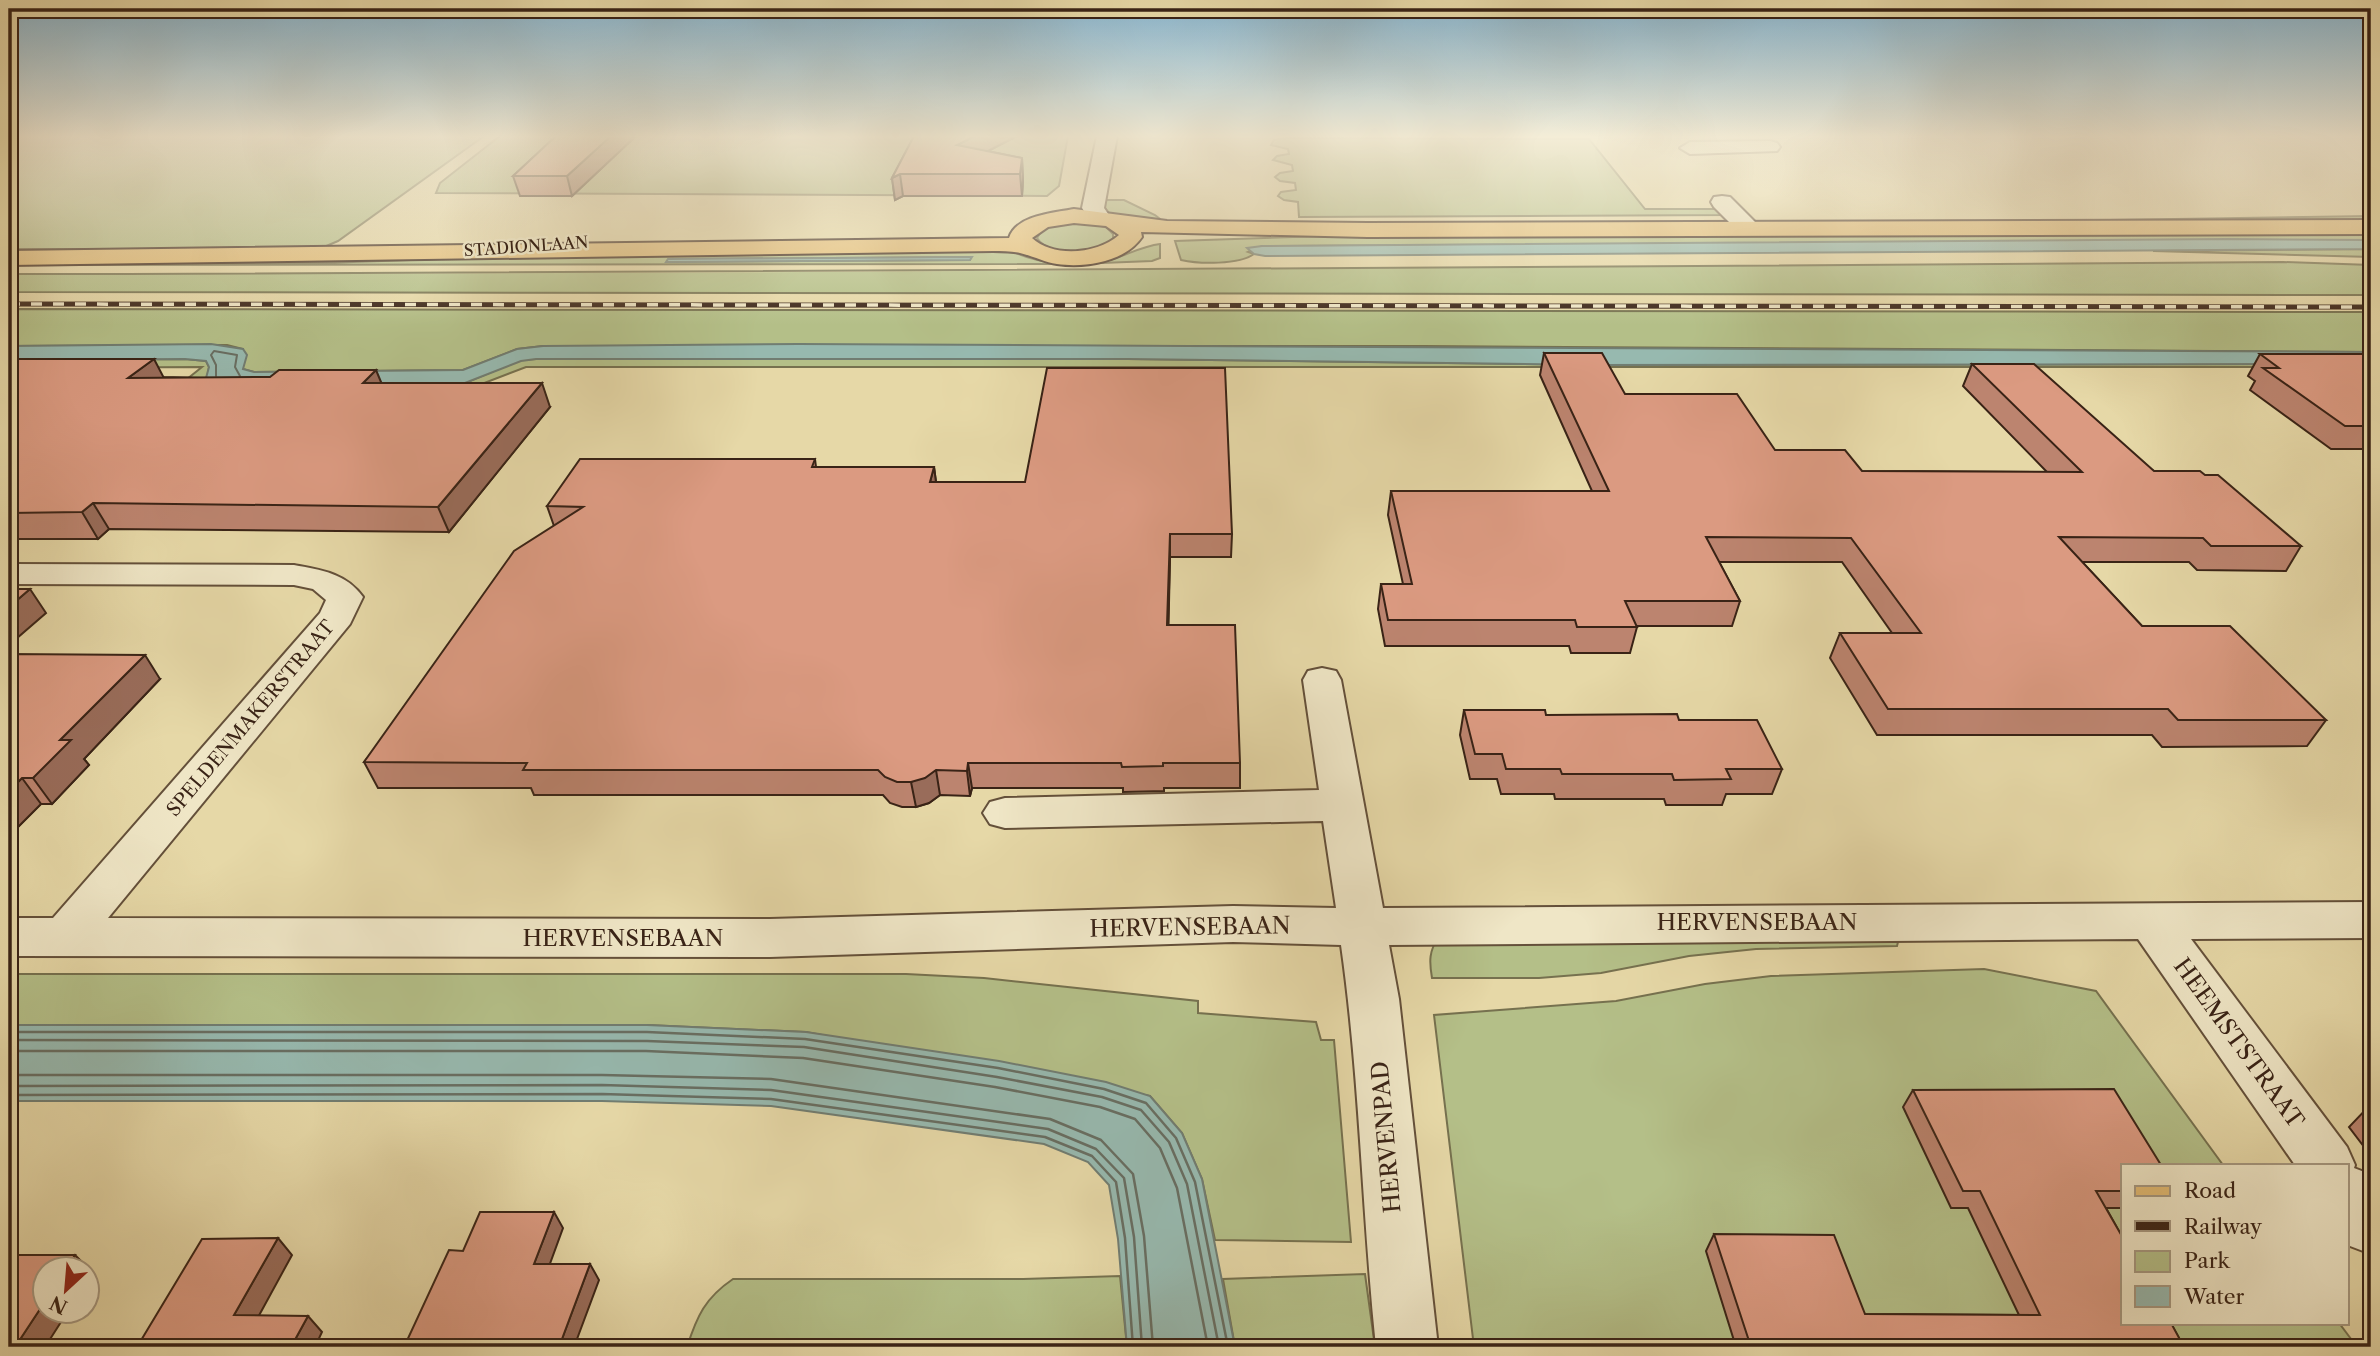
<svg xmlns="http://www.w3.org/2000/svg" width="2380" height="1356" font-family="'Libre Caslon Text',serif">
<rect width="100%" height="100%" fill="#e6d8a7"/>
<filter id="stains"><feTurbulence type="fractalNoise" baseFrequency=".00286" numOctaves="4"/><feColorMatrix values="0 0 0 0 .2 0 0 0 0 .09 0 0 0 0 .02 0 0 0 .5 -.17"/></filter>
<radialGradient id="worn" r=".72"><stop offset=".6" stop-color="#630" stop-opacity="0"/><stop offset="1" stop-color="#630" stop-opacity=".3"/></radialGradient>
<g fill="#b4bf88" stroke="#76714f" stroke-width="2" fill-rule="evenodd">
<path d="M9,136H484L338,241L324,247L305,249H9Z"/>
<path d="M500,136H1068L1059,186L1047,196L436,193L440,183Z"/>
<path d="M1284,138L1589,139L1645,209H1722L1728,215L1299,217L1298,202L1284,200L1278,196L1281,192L1296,190L1295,183L1280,181L1275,177L1280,173L1293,171L1292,165L1273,160L1277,156L1289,154L1288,149L1271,145L1274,140Z"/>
<path d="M1104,200H1124L1155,215L1160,219L1159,225L1110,214L1103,207Z"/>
<path d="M2371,216V222L2044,221Z"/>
<path d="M1078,222L1106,227L1113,234V239C1097,254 1050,258 1037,238C1044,223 1063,224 1078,222Z"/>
<path d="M2128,231H2371V240L1262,246L1248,252L1254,254C1239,265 1199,264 1181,260L1175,241L1386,234Z"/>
<path d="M1160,244V258L1152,261L1076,264L9,265V263H325L691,250H1009C1040,265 1079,268 1113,259C1129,254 1143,246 1160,244ZM971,257L970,260L667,262L669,259Z"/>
<path d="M2371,249V257L2153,251Z"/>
<path d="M2283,262L2371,265V295L9,292V274C767,275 1525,266 2283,262Z"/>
<path d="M9,309L2371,312V352L1423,346H543L517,349L463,370L254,372L243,369V349L227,345L9,346Z"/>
<path d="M185,359L206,361L209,367L207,378L465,383L521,360L536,359H1128L1594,365L2371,364V367H526L461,392L161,400L202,367L9,368V360Z"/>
<path d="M1439,936L1898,942L1897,946L1756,949L1689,956L1601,973L1539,978H1432C1429,961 1429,951 1439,936Z"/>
<path d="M1984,969L2096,991L2223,1165H2123V1323H2339L2357,1347H1474L1434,1015L1616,1001L1705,984L1771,976Z"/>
<path d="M9,974H906L984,978L1198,1001V1013L1316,1022L1321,1040H1334L1351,1242L1215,1240L1202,1179L1182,1133L1150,1096L806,1032L647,1025H9Z"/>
<path d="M1365,1274L1375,1347H1235L1223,1279Z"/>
<path d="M1120,1276L1127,1347H687C697,1316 705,1298 733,1279H1023Z"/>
</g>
<g fill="#97b9af" stroke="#717d72" stroke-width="2">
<path d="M2227,239L2371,240V249L1265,256L1254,254L1247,248L1262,246Z"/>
<path d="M972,257L970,260L666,262L668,259Z"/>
<path d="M211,344L243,349L247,355L243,369L254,372L463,370L517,349L543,346L798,344L2371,352V364L1594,365L1128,359H536L521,361L465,383L443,385L206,378L209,367L206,361L185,359L9,360V346Z"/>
<path d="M9,1025H647L806,1032L999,1061L1106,1082L1150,1096L1182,1133L1202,1179L1235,1347H1127L1118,1239L1109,1185L1088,1162L1044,1144L771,1106L602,1101H9Z"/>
</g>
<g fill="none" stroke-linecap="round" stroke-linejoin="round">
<path stroke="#686e62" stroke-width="2" d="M216,376V365L211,355L214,351L237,355L235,367L240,376"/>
<g stroke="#686e62" stroke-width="2.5">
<path d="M9,1032H647L805,1039L998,1068L1104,1089L1146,1103L1176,1138L1195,1182L1228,1347"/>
<path d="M9,1040L647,1041L804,1047L997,1077L1102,1097L1141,1110L1169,1142L1187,1184L1219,1347"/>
<path d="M9,1051H646L803,1058L995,1087L1100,1107L1135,1119L1160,1148L1177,1188L1208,1347"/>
<path d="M9,1075H602L771,1079L1050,1119L1101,1140L1133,1174L1144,1236L1153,1347"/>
<path d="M9,1086L602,1085L771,1090L1048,1129L1096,1149L1124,1178L1134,1237L1142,1347"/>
<path d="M9,1095L602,1094L771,1099L1045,1137L1092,1156L1116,1182L1125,1238L1133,1347"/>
</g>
<defs>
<g id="minor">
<path d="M1097,136H1117L1104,208L1111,218L1108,223H1092L1082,208Z"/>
<path d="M1770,141L1777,143L1780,147L1777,151L1690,154L1680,148L1690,142Z"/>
<path d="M1722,196L1730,197L1756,223L1759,228L1756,233H1740L1714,207L1711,202L1714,197Z"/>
<path d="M9,564L294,565C321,570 346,573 363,597L350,624L108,918L770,919L1233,906L1336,908L1323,821L1005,828L990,824L983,813L990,802L1005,798L1319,790L1303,680L1308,671L1322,668L1336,671L1341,680L1383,908L2371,902V938L2191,939L2347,1147L2355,1165L2354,1168L2367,1173L2371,1179V1254L2350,1246L2347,1240V1165H2295L2138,939L1389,945L1399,999L1438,1347H1376C1362,1213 1360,1078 1341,945L1233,942L770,957L9,956V918H53L320,613L326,600L313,589L294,585L9,584Z"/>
</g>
<path id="major" d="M1074,209L1167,221L1368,223L2371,220V234L1368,237L1141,232L1142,237C1125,262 1085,268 1057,264C1044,262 1033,256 1020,253C1012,251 1002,251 993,251L9,265V251L1009,238C1016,215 1054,213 1074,209ZM1074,223L1106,226L1119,235C1097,254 1054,258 1032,238L1048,227Z"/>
</defs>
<use href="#minor" stroke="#64503a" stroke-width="4"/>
<use href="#major" stroke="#392316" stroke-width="4"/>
<use href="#minor" fill="#efe6c6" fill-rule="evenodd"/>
<use href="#major" fill="#e3bc74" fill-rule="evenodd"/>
<defs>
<path id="rail" d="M9,304L2371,307"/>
</defs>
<use href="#rail" stroke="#392316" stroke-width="5"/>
<use href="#rail" stroke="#efe6c6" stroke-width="3.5" stroke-dasharray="11" stroke-linecap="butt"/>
</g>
<g fill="#bc846f" stroke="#392316" stroke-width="2">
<path d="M556,136H636L572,196H520L513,176Z"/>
<path d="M914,136H1017L988,151L1022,158L1023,180L1022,196H903L895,200L892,178Z"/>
<path d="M1544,353L1625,394L1775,450L1862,471L2047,472L1963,386L1972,364L2154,471L2301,546L2286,571L2197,570L2189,562H2082L2142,626L2326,720L2307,746L2162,747L2152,735H1877L1830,658L1840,633H1892L1842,562H1719L1740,601L1732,626H1636L1637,627L1630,653H1571L1569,646H1385L1378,609L1381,584H1403L1388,515L1391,491H1592L1540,375Z"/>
<path d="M2260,354H2371V449H2331L2250,390L2255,381L2248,376Z"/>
<path d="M9,359L164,377L382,383L550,407L449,532L109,529L98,539H9Z"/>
<path d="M815,459L816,467H934L936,482L1232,534L1231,557H1170L1168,625L1240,763V788H1164V791L1123,792V788H972L970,796L940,795L929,803L916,807H902L890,803L883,795H534L531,788H378L364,762L554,526L547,506Z"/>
<path d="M9,654L160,679L84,759L89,765L52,804H41L18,827H9Z"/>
<path d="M1464,710L1546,715L1679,720L1782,769L1772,794H1726L1722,805H1666L1664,799H1555L1554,794H1501L1497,779H1470L1460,735Z"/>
<path d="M1913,1090L2123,1165V1208H2106L2184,1347H1736L1706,1251L1714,1234L1865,1314L2019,1315L1968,1208H1951L1903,1107Z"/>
<path d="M2371,1104V1156L2349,1127Z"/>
</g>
<g fill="#996c5a" stroke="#392316" stroke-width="2">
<path d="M611,136H636L572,196L567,176Z"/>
<path d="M975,136H1017L959,166L957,145Z"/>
<path d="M1022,158L1023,180L1022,196L1020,174Z"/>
<path d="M900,174L903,196L895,200L892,178Z"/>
<path d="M154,359L166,382L128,378Z"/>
<path d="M376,370L386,394L363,383Z"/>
<path d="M542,383L550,407L449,532L438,507Z"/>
<path d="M934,467L937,490L930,482Z"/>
<path d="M93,503L109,529L98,539L82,512Z"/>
<path d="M1170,534V557L1168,649L1167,625Z"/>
<path d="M30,589L46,613L9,645V607Z"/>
<path d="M145,655L160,679L84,759L89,765L52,804L33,778L60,740Z"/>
<path d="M968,763L972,788L970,796L967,771Z"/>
<path d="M936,770L940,795L929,803L916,807L911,782Z"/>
<path d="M22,778L41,804L18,827L9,816V791Z"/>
<path d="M554,1212L563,1228L544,1280L534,1264Z"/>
<path d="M278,1238L292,1255L250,1332L234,1315Z"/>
<path d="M75,1255L92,1272L88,1279V1269H66Z"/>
<path d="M590,1264L599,1280L574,1347H559Z"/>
<path d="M46,1300V1311H68L45,1347H15Z"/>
<path d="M308,1316L322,1332L315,1347H291Z"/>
</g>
<g fill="#db9a81" stroke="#392316" stroke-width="2">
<path d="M556,136H611L567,176H513Z"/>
<path d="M914,136H975L957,145L1022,158L1020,174H900L892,178Z"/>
<path d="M1544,353H1602L1625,394H1737L1775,450H1845L1862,471L2082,472L1972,364H2034L2154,471H2200L2205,475H2218L2301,546H2211L2203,538L2059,537L2142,626H2230L2326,720H2178L2168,709H1888L1840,633H1921L1851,538L1706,537L1740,601H1625L1637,627H1577L1575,620H1388L1381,584H1412L1391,491H1609Z"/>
<path d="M2260,354H2371V426H2345L2263,368H2279Z"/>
<path d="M9,359H154L128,378L270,377L279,370H376L363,383H542L438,507L93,503L82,512L9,513Z"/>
<path d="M1047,368H1225L1232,534H1170L1167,625H1235L1240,763H1163V766L1122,767L1121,763H968L967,771L936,770L925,778L911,782H897L885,777L878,770H523L527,763L364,762L514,551L583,507L547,506L580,459H815L812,467H934L930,482H1025Z"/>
<path d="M9,589H30L9,607Z"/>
<path d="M9,654L145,655L60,740H71L33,778H22L9,791Z"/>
<path d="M1464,710H1545L1546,715L1677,714L1679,720H1757L1782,769H1726L1731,779L1674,780L1672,774H1562L1560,769H1506L1502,754H1475Z"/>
<path d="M2114,1089L2161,1165H2123V1191H2096L2123,1238V1323H2171L2184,1347H1751L1714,1234L1834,1235L1865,1314L2040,1315L1980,1191H1963L1913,1090Z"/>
<path d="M480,1212H554L534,1264H590L559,1347H404L449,1250L463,1251Z"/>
<path d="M278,1238L234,1315L308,1316L291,1347H137L202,1239Z"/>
<path d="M9,1255H75L66,1269H46V1300L15,1347H9Z"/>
</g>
<linearGradient id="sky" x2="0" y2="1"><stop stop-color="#87b6d1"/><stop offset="0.42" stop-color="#f4edd7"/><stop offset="1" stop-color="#f4edd7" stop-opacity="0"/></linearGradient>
<rect width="2380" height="325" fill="url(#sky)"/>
<g text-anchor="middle" stroke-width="5" stroke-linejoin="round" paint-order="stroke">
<g font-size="16" fill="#392316" stroke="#efe6c6">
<text transform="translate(526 246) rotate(-4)" y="6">STADIONLAAN</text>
</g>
<g font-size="19" fill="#392316" stroke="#efe6c6">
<text transform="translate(250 718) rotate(-50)" y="7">SPELDENMAKERSTRAAT</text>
</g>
<g font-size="23" fill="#392316" stroke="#efe6c6">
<text x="1757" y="930">HERVENSEBAAN</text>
<text transform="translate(1190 927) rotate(-1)" y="8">HERVENSEBAAN</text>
<text x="623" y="946">HERVENSEBAAN</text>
<text transform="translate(2239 1043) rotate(54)" y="8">HEEMSTSTRAAT</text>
<text transform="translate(1386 1137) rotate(-95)" y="8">HERVENPAD</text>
</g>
</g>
<rect width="2380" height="1356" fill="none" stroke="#e6d8a7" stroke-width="35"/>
<rect x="10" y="10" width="2359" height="1335" fill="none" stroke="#392316" stroke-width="3.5"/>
<rect x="18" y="18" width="2345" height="1321" fill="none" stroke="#392316" stroke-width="2"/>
<rect x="2121" y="1164" width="228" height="161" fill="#efe6c6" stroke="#a69880" stroke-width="2"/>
<rect x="2135" y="1186" width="35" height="10" fill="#e3bc74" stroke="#a69880" stroke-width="2"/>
<text x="2184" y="1198" font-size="21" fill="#392316">Road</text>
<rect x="2135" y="1221" width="35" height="10" fill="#392316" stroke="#a69880" stroke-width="2"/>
<text x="2184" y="1234" font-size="21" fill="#392316">Railway</text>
<rect x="2135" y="1251" width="35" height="21" fill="#b4bf88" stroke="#a69880" stroke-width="2"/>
<text x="2184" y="1268" font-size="21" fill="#392316">Park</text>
<rect x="2135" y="1286" width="35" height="21" fill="#97b9af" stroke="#a69880" stroke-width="2"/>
<text x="2184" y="1304" font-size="21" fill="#392316">Water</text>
<g transform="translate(66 1290) rotate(206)"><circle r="33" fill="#efe6c6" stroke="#a69880" stroke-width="2"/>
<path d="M0-5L12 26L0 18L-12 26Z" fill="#8f2418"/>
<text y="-10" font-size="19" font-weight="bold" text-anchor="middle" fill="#392316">N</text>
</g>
<rect width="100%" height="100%" filter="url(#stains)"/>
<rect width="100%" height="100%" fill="url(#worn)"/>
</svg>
